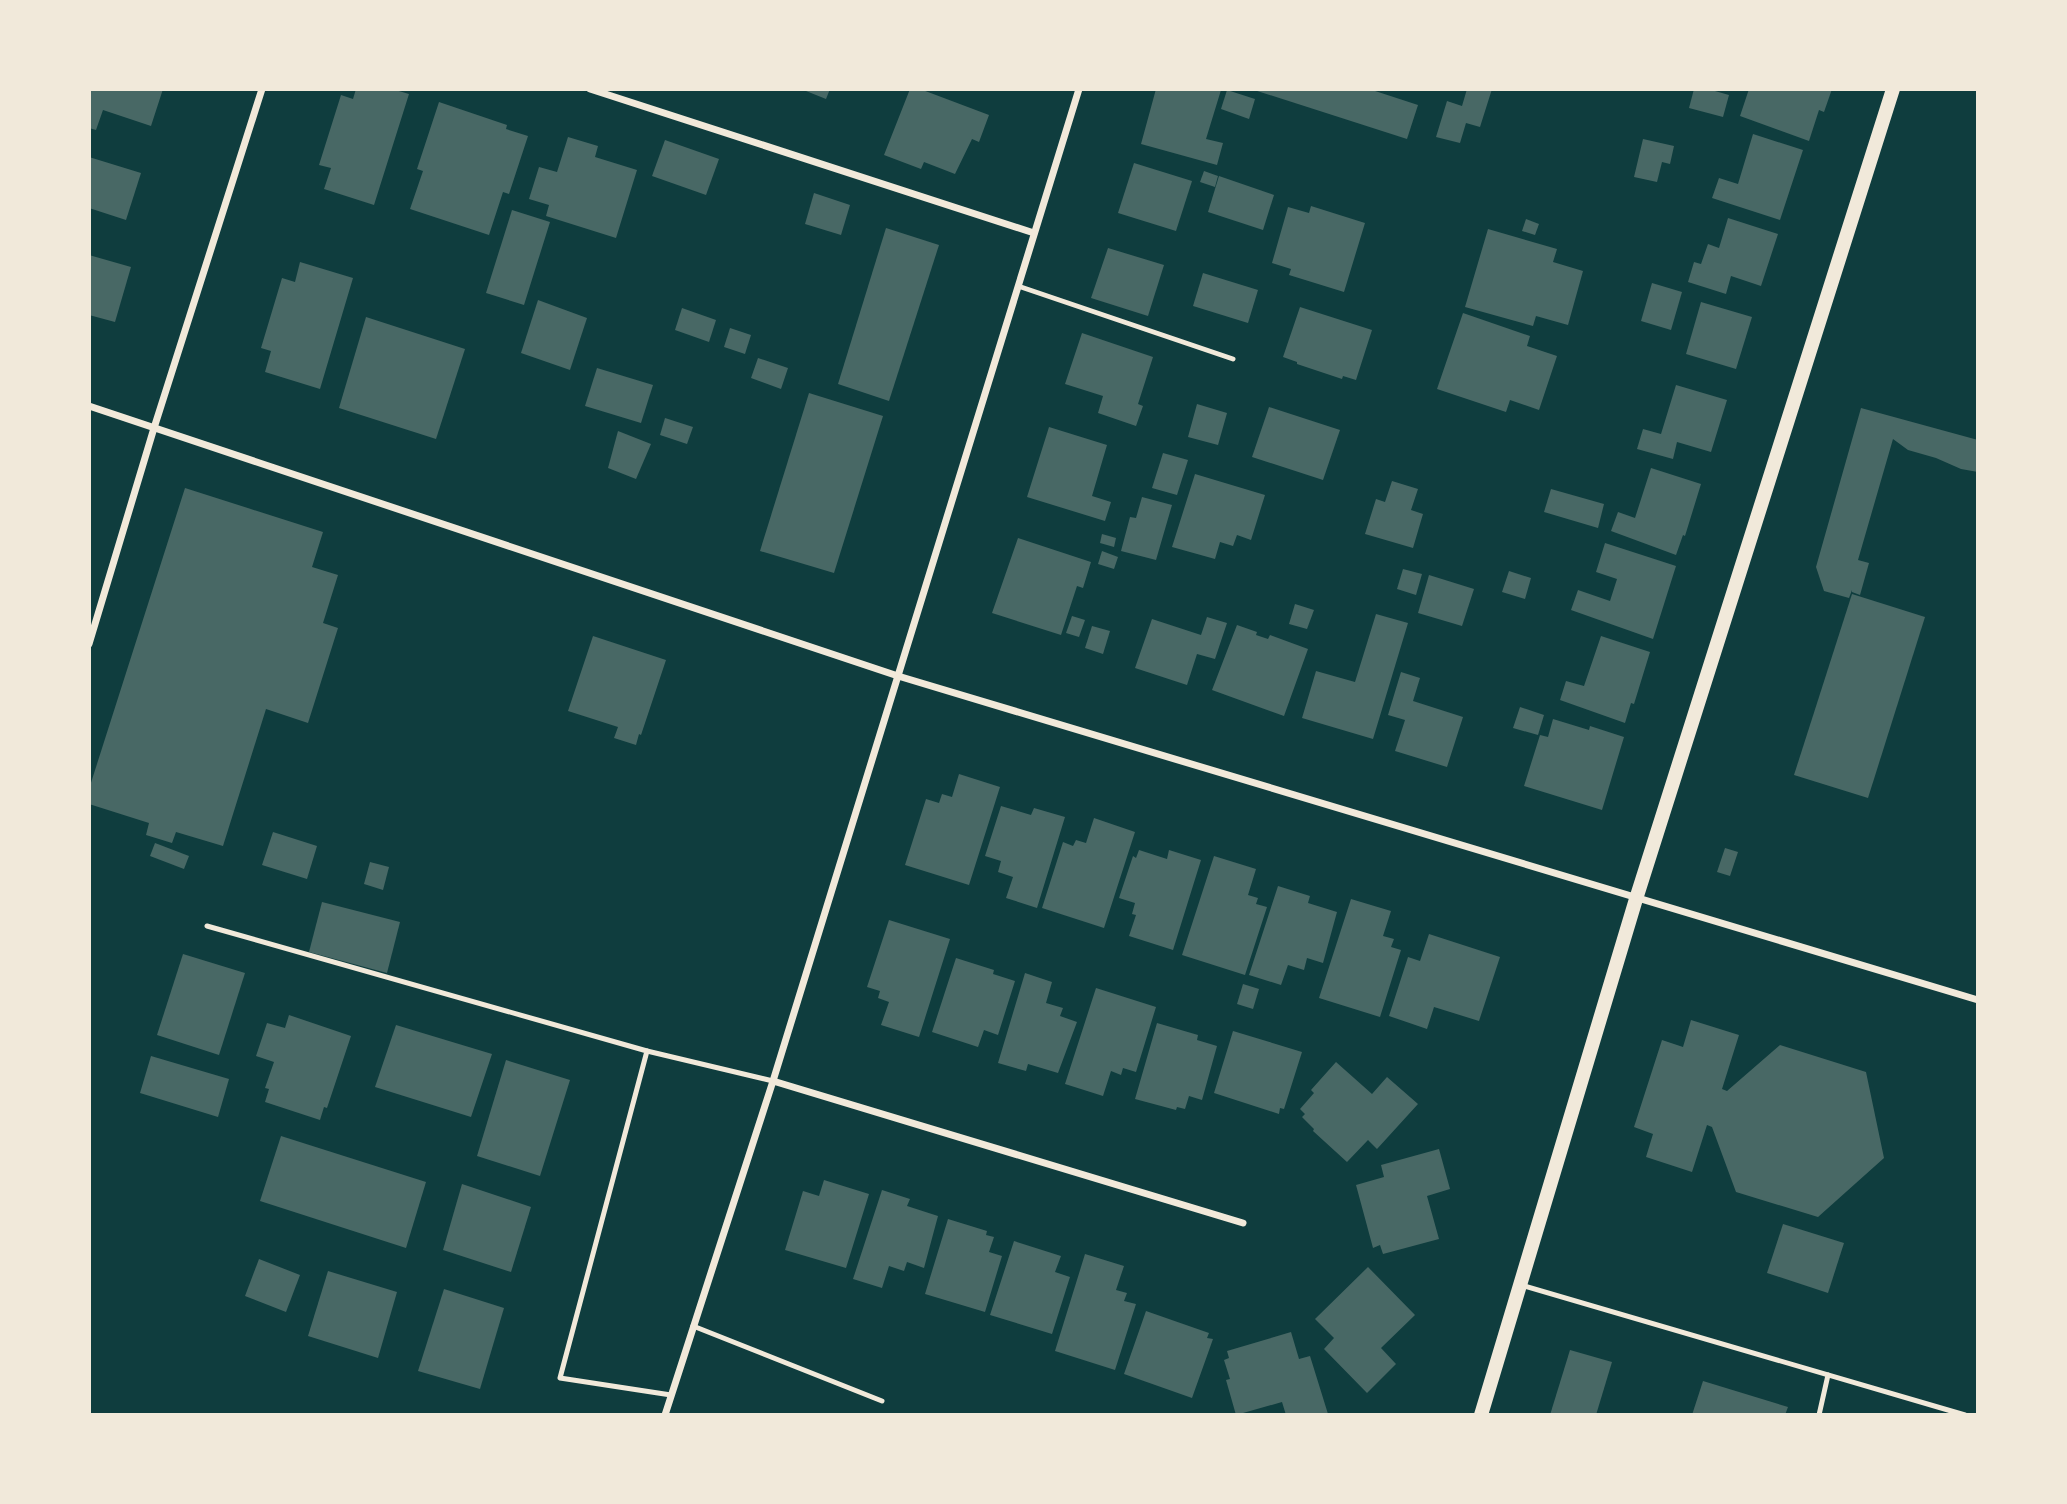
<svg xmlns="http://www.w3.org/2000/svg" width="2067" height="1504" font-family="'Alegreya Sans',sans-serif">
<rect width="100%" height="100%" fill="#0f3d3e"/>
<g fill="#486865">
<path d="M89,89H163L151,126L103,110L96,130L89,128Z"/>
<path d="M356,89H392L409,94L374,205L324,189L331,168L319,165L341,95L353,99Z"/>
<path d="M801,89H830L826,99Z"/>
<path d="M910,89H920L989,115L979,142L972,139L955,174L924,162L921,169L884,155Z"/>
<path d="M1156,89L1221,90L1206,139L1223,143L1217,165L1141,144Z"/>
<path d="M1369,89L1418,105L1407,139L1254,90Z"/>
<path d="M1467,89H1492L1480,127L1466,123L1460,143L1436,137L1447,101L1462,106Z"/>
<path d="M1694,89H1708L1729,95L1723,117L1689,108Z"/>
<path d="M1749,89H1832L1824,112L1819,110L1809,141L1740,116Z"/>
<path d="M1227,90L1255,99L1249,119L1221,109Z"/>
<path d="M439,102L507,125L506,129L528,136L509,194L503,192L489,235L410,209L423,171L417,169Z"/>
<path d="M1753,134L1803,150L1780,220L1712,198L1719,178L1738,184Z"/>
<path d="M568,137L598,146L595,157L637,170L616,238L546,216L549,205L529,199L539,167L557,172Z"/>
<path d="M1643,139L1674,146L1670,164L1662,162L1657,182L1634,177Z"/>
<path d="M665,140L719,159L706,195L652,176Z"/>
<path d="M89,157L141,173L126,220L89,208Z"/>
<path d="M1134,163L1192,181L1176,231L1118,213Z"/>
<path d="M1204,171L1218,176L1215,187L1200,182Z"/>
<path d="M1219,176L1274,195L1263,230L1208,212Z"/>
<path d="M814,193L850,205L841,235L805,224Z"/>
<path d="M1311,206L1365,223L1344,292L1289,275L1291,269L1272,263L1288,207L1309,213Z"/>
<path d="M512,210L550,222L524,305L486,293Z"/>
<path d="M1728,218L1778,234L1761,286L1731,276L1726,294L1688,282L1694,262L1701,264L1708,244L1719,248Z"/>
<path d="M1526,219L1539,224L1535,235L1522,231Z"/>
<path d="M886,228L939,245L889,401L838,384Z"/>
<path d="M1488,229L1557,249L1553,262L1583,271L1568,325L1536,316L1533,326L1465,307Z"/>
<path d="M1108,248L1164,265L1148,316L1091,298Z"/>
<path d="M89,255L131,267L115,322L89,315Z"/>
<path d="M300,262L353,278L320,389L265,372L271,351L261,348L282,278L295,282Z"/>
<path d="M1203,273L1258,290L1248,323L1193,306Z"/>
<path d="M1652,283L1682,292L1671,330L1641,321Z"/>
<path d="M538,300L587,318L570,370L521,353Z"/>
<path d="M1701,302L1752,317L1736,369L1686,354Z"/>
<path d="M1300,307L1372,330L1356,380L1343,376L1342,379L1297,364V362L1283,357Z"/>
<path d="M682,308L716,320L709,342L675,330Z"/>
<path d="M1463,313L1530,336L1527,346L1557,356L1539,410L1510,400L1506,412L1437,389Z"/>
<path d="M366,317L465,349L436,439L339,408Z"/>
<path d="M730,328L751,335L745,354L724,347Z"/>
<path d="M1082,333L1153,357L1138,404L1143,406L1136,426L1098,413L1103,396L1065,384Z"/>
<path d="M758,358L788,368L781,389L751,378Z"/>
<path d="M597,368L653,385L641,423L585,406Z"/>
<path d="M1676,385L1727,400L1711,452L1677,442L1673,459L1637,449L1643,429L1661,434Z"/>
<path d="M809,393L883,416L834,573L760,551Z"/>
<path d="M1197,404L1227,413L1218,445L1188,437Z"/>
<path d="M1269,407L1340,430L1323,480L1252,457Z"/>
<path d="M1861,408L1978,440V472L1961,469L1936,458L1908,450L1893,439L1858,560L1869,563L1860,595L1852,592V590L1849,598L1824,591L1816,567Z"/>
<path d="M665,418L693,427L687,444L660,435Z"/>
<path d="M1049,427L1107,445L1092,496L1111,502L1105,521L1027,497Z"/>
<path d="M618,431L651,444L636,479L608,468Z"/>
<path d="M1163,453L1188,460L1177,495L1152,488Z"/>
<path d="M1651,468L1701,484L1685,536L1683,535L1676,555L1611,531L1618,512L1635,518Z"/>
<path d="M1195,474L1265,495L1251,540L1237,535L1233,546L1220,542L1215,559L1172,547Z"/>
<path d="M1392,481L1418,489L1411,510L1423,514L1413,548L1365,534L1376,499L1385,502Z"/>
<path d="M185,488L323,532L312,567L338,575L323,623L338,628L308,723L266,709L223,846L176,832L172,843L146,835L149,823L89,804V789Z"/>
<path d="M1551,489L1604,504L1598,528L1544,512Z"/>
<path d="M1142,497L1172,505L1156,560L1121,551L1130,517L1136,518Z"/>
<path d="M1102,534L1116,538L1114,547L1100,543Z"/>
<path d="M1018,538L1091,562L1083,588L1077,586L1061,635L992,613Z"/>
<path d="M1605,543L1676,566L1653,639L1571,610L1578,590L1610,601L1617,579L1596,572Z"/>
<path d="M1102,551L1118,557L1114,569L1098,564Z"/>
<path d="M1403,569L1422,574L1416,595L1397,589Z"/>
<path d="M1509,571L1531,578L1525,599L1502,592Z"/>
<path d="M1429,575L1474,589L1462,626L1418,613Z"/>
<path d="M1852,594L1925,617L1868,798L1794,775Z"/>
<path d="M1295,604L1314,610L1307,629L1289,624Z"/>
<path d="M1376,614L1408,623L1373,739L1302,718L1316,671L1355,682Z"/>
<path d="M1072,616L1085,620L1079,637L1066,633Z"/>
<path d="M1207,617L1227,623L1215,659L1197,654L1187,685L1135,668L1152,619L1201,635Z"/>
<path d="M1237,625L1257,632L1256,635L1268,639L1270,635L1308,649L1284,716L1212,690Z"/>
<path d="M1092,626L1110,631L1103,654L1085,648Z"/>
<path d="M593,636L666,660L641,735L639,734L636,745L614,738L618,727L568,711Z"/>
<path d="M1601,636L1650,652L1634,704L1631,703L1625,723L1560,700L1566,681L1584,686Z"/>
<path d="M1401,672L1420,678L1413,701L1463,717L1447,767L1395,751L1405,720L1388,715Z"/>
<path d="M1520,707L1544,715L1538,735L1513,728Z"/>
<path d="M1553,719L1589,730L1590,726L1624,737L1602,810L1524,786L1540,735L1548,737Z"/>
<path d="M959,774L1000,787L969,885L905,865L926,799L939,803L942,794L952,797Z"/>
<path d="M1001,806L1031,815L1034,808L1065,817L1037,908L1006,898L1013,877L998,872L1001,861L985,856Z"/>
<path d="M1094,818L1135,832L1104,928L1042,908L1063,842L1073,846L1076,840L1086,843Z"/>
<path d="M273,832L317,846L307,879L262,865Z"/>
<path d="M155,843L189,856L184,869L150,856Z"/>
<path d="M1725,848L1738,852L1730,876L1717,872Z"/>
<path d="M1139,850L1167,859L1169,850L1201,860L1173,950L1129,936L1136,915L1132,914L1135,903L1119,898L1133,856L1136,858Z"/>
<path d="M1214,856L1256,869L1248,895L1258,898L1256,904L1267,907L1245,975L1182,955Z"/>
<path d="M370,862L389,867L383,890L364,884Z"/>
<path d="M1278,886L1310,896L1308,903L1337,912L1323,963L1307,958L1304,970L1288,965L1281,985L1249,975Z"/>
<path d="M1351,899L1391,911L1383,936L1394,939L1391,947L1401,950L1380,1017L1319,998Z"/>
<path d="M322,902L400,922L387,973L309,952Z"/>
<path d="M889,920L950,939L919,1037L881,1025L889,1002L878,998L880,991L867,987Z"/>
<path d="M1429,934L1500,957L1479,1021L1434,1007L1427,1029L1389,1016L1408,957L1420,961Z"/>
<path d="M183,954L245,973L219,1055L157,1035Z"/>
<path d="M956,958L994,970L993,974L1015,981L998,1035L984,1030L978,1047L932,1032Z"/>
<path d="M1025,973L1052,982L1046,1003L1063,1008L1060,1016L1077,1022L1058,1073L1028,1064L1026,1071L998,1063Z"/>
<path d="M1243,984L1259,989L1253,1009L1237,1004Z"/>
<path d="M1096,988L1156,1007L1136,1072L1123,1068L1121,1075L1111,1071L1103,1096L1065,1084Z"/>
<path d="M289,1015L351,1036L327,1108L324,1107L320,1120L265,1102L269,1089L265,1088L274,1062L256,1056L267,1023L285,1028Z"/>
<path d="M1691,1020L1739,1035L1722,1089L1727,1091L1780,1045L1866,1072L1884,1158L1818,1217L1736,1192L1712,1127L1707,1125L1692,1172L1646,1157L1653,1134L1634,1127L1662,1040L1683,1047Z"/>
<path d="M1157,1023L1198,1035L1197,1040L1217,1046L1202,1100L1189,1096L1185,1109L1177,1107L1176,1110L1135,1099Z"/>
<path d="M396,1025L492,1054L471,1117L375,1087Z"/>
<path d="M1233,1031L1302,1052L1284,1109L1280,1108L1279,1114L1214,1093Z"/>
<path d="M151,1056L229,1079L218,1117L140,1093Z"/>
<path d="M506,1060L570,1080L540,1176L477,1156Z"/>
<path d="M1336,1062L1372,1094L1387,1077L1418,1104L1377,1149L1368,1140L1347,1162L1313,1131L1314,1129L1302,1117L1305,1114L1300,1109L1314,1093L1311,1090Z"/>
<path d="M281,1136L426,1182L406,1248L260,1201Z"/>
<path d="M1439,1149L1450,1189L1427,1196L1439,1239L1383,1254L1380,1245L1373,1248L1356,1185L1384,1177L1381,1165Z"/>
<path d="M824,1180L869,1194L846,1268L785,1250L803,1191L819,1196Z"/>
<path d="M462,1184L531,1207L511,1272L443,1250Z"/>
<path d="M882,1190L910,1199L907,1206L938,1216L924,1268L907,1262L904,1271L889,1266L882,1288L853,1279Z"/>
<path d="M948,1219L987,1231L986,1235L994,1237L989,1252L1002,1256L985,1312L925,1294Z"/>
<path d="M1783,1224L1844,1243L1828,1293L1767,1273Z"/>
<path d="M1014,1241L1061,1256L1055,1272L1070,1277L1052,1334L990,1315Z"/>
<path d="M1085,1254L1124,1266L1116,1290L1127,1293L1124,1301L1136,1304L1115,1370L1055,1351Z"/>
<path d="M259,1259L300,1275L286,1312L245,1296Z"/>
<path d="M1368,1267L1415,1315L1381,1348L1396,1364L1367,1393L1324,1349L1334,1338L1315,1319Z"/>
<path d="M328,1271L397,1292L378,1358L308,1336Z"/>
<path d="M444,1289L504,1308L480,1389L418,1371Z"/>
<path d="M1146,1311L1209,1333L1207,1338L1213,1339L1192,1398L1124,1374Z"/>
<path d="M1291,1332L1299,1359L1310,1356L1328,1414L1286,1415L1282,1402L1236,1415L1226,1380L1230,1379L1224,1360L1229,1358L1227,1351Z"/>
<path d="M1570,1350L1612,1362L1596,1415H1550Z"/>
<path d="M1703,1381L1788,1407L1785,1415H1692Z"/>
</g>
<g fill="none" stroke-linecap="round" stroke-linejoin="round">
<g stroke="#f1e9da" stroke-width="5">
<path d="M1018,286L1233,359"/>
<path d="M207,926L647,1051L560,1378L671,1395"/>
<path d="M647,1051L773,1081"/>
<path d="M1521,1285L1965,1415"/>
<path d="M693,1326L882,1401"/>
<path d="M1819,1415L1828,1375"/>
</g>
<g stroke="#f1e9da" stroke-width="7">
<path d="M590,89L1034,233"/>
<path d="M89,406L898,676L1978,1000"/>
<path d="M89,644L154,428L262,89"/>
<path d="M773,1081L1243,1223"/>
<path d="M665,1415L773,1081L1079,89"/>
</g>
<path stroke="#f1e9da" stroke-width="14" d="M1481,1415L1636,899L1893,89"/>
</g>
<rect width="2067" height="1504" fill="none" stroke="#f1e9da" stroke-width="182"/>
</svg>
